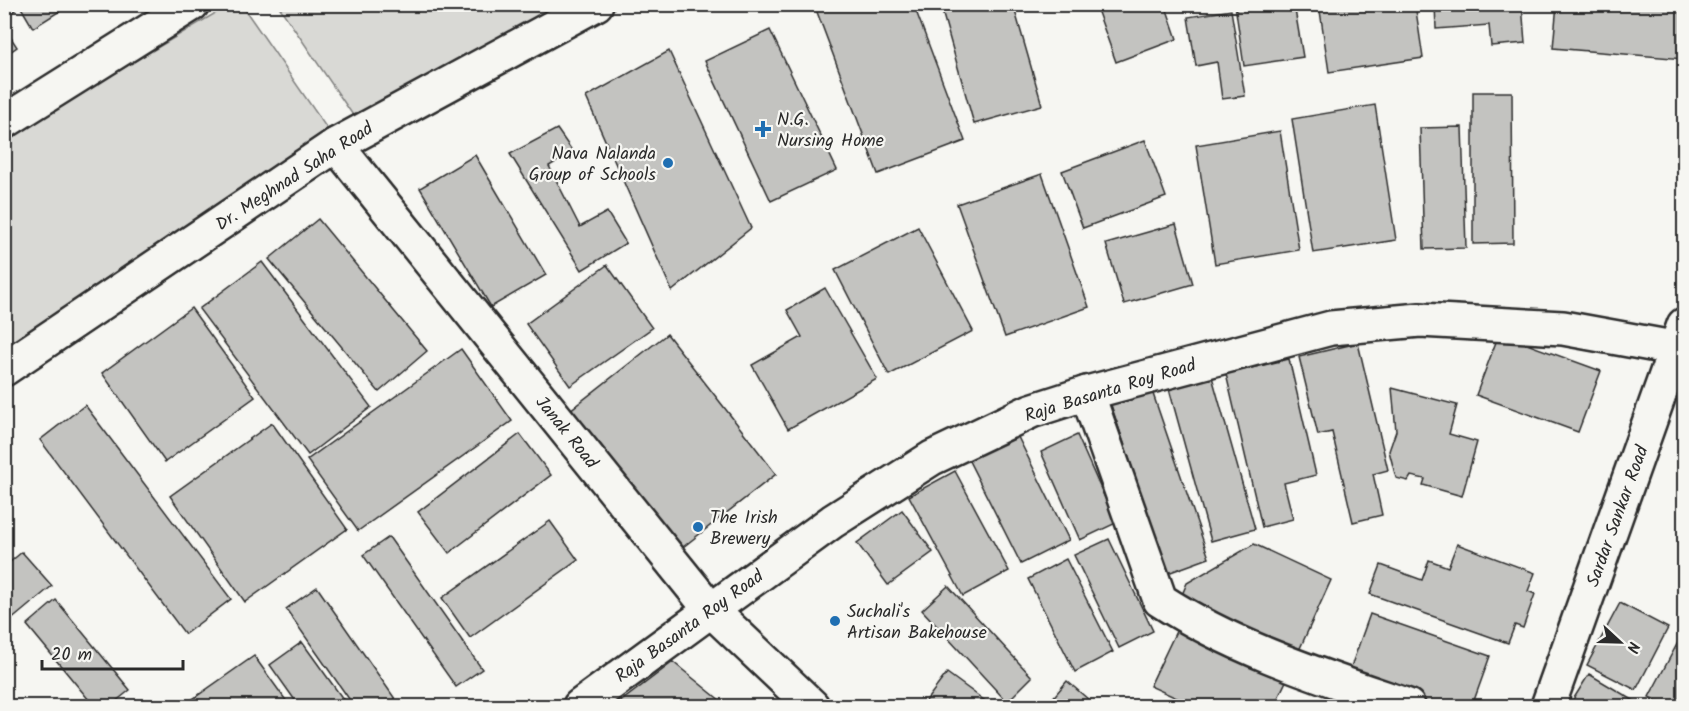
<svg xmlns="http://www.w3.org/2000/svg" width="1689" height="711" font-family="Kalam,sans-serif">
<rect width="100%" height="100%" fill="#f6f6f2"/>
<filter id="ink" filterUnits="userSpaceOnUse"><feTurbulence type="fractalNoise" baseFrequency=".0167" numOctaves="2"/><feDisplacementMap in="SourceGraphic" scale="12" xChannelSelector="R" yChannelSelector="G"/><feConvolveMatrix kernelMatrix="1 2 1 2 8 2 1 2 1" color-interpolation-filters="sRGB"/></filter>
<g filter="url(#ink)">
<g fill="#d9d9d5" stroke="#828280" stroke-width="1.5">
<path d="M241,4L337,143L5,353L4,139L229,5Z"/>
<path d="M278,5H596L361,127Z"/>
</g>
<g fill="#c3c3c0" stroke="#2b2b2b" stroke-width="1.5">
<path d="M4,4H12L15,10L4,18Z"/>
<path d="M19,4H71L33,28Z"/>
<path d="M814,4H922L923,8L916,11L965,141L878,174Z"/>
<path d="M940,4H1013L1042,105L974,124Z"/>
<path d="M1095,4H1165L1177,39L1116,62Z"/>
<path d="M1294,4L1303,57L1244,66L1235,5Z"/>
<path d="M1319,4H1415L1423,58L1329,72Z"/>
<path d="M1435,4H1522L1525,43L1491,46L1489,25L1436,29Z"/>
<path d="M1557,4H1684V59L1553,48Z"/>
<path d="M1231,10L1245,96L1222,99L1217,62L1196,66L1188,17Z"/>
<path d="M4,27L17,47L4,56Z"/>
<path d="M770,30L837,170L771,201L705,61Z"/>
<path d="M669,51L751,228L672,291L586,97Z"/>
<path d="M1473,92H1512L1513,243L1473,244Z"/>
<path d="M1375,105L1396,240L1313,253L1292,119Z"/>
<path d="M1462,127L1466,248L1424,249L1420,128Z"/>
<path d="M557,129L573,152L549,166L580,227L607,212L626,243L582,270L510,154Z"/>
<path d="M1280,131L1299,250L1215,264L1196,145Z"/>
<path d="M1145,140L1166,197L1083,228L1062,171Z"/>
<path d="M475,155L546,275L491,307L420,188Z"/>
<path d="M1042,174L1089,307L1005,337L957,204Z"/>
<path d="M318,219L427,351L379,392L269,259Z"/>
<path d="M1176,224L1193,284L1124,304L1106,244Z"/>
<path d="M918,227L973,331L889,375L835,270Z"/>
<path d="M262,262L371,407L308,455L199,309Z"/>
<path d="M607,265L652,328L570,386L526,324Z"/>
<path d="M825,288L877,379L788,429L752,365L802,337L787,310Z"/>
<path d="M191,308L255,397L165,462L102,373Z"/>
<path d="M667,334L776,474L678,551L569,411Z"/>
<path d="M1499,334L1601,371L1578,432L1476,395Z"/>
<path d="M1358,343L1388,470L1373,474L1382,515L1353,522L1332,432L1318,435L1299,357Z"/>
<path d="M461,349L512,421L358,531L307,460Z"/>
<path d="M1289,359L1316,475L1284,483L1293,519L1262,527L1226,374Z"/>
<path d="M1209,366L1255,529L1211,541L1166,378Z"/>
<path d="M1151,388L1209,558L1168,573L1110,402Z"/>
<path d="M1392,388L1457,405L1449,434L1477,442L1462,496L1423,485L1425,479L1411,476L1408,481L1396,478L1389,451L1396,431Z"/>
<path d="M85,405L231,599L185,634L40,440Z"/>
<path d="M272,423L347,529L245,602L170,496Z"/>
<path d="M1016,433L1069,540L1021,564L967,457Z"/>
<path d="M520,434L551,475L449,553L418,512Z"/>
<path d="M1077,435L1116,523L1080,540L1041,452Z"/>
<path d="M955,471L1009,571L963,596L909,496Z"/>
<path d="M902,510L933,552L888,585L857,543Z"/>
<path d="M550,521L578,560L470,638L442,598Z"/>
<path d="M389,537L482,669L456,687L363,555Z"/>
<path d="M1109,539L1153,631L1119,648L1074,555Z"/>
<path d="M1254,544L1331,580L1296,657L1179,602L1187,583Z"/>
<path d="M1457,544L1535,573L1528,591L1535,594L1523,628L1515,625L1508,643L1370,594L1381,565L1422,580L1429,560L1448,567Z"/>
<path d="M22,552L52,586L4,626V567Z"/>
<path d="M1066,559L1113,652L1075,672L1028,579Z"/>
<path d="M948,586L1032,677L1007,702L922,610Z"/>
<path d="M317,587L400,706H354L286,609Z"/>
<path d="M56,600L130,690L110,706H94L27,625Z"/>
<path d="M1620,603L1668,628L1636,690L1587,665Z"/>
<path d="M1370,614L1490,656L1472,706H1435L1348,675Z"/>
<path d="M1180,623L1289,675L1274,706H1194L1150,686Z"/>
<path d="M1684,631V706H1667L1649,697Z"/>
<path d="M302,642L348,706H299L270,665Z"/>
<path d="M254,656L290,706H194L190,701Z"/>
<path d="M673,662L721,701L716,706H615Z"/>
<path d="M947,673L992,706H922Z"/>
<path d="M1589,674L1643,706H1569Z"/>
<path d="M1067,681L1096,706H1046Z"/>
<path d="M1332,691L1376,706H1326Z"/>
</g>
<g fill="none" stroke-linecap="round" stroke-linejoin="round">
<defs>
<g id="minor">
<path d="M336,145L710,609L812,706"/>
<path d="M1087,393L1160,600C1235,649 1324,677 1408,706"/>
<path d="M580,706L833,521L932,458L1031,411L1087,393L1331,328L1420,320L1563,328L1684,350"/>
<path d="M1548,706L1684,325"/>
</g>
<g id="tertiary">
<path d="M4,122L192,4"/>
<path d="M4,369L336,145L596,4"/>
</g>
</defs>
<use href="#minor" stroke="#2b2b2b" stroke-width="38"/>
<use href="#tertiary" stroke="#2b2b2b" stroke-width="38"/>
<use href="#minor" stroke="#f6f6f2" stroke-width="33"/>
<use href="#tertiary" stroke="#f6f6f2" stroke-width="33"/>
</g>
</g>
<g fill="#1f6fb2" stroke="#f6f6f2" stroke-width="2">
<path d="M760 120h6v6h6v6h-6v6h-6v-6h-6v-6h6z"/>
<circle cx="668" cy="163" r="6"/>
<circle cx="698" cy="527" r="6"/>
<circle cx="835" cy="621" r="6"/>
</g>
<g text-anchor="middle" stroke-width="4.5" stroke-linejoin="round" paint-order="stroke">
<g font-size="18" fill="#2b2b2b" stroke="#f6f6f2" text-anchor="start">
<text x="777" y="125">N.G.<tspan x="777" dy="21">Nursing Home</tspan></text>
<text x="656" y="159" text-anchor="end">Nava Nalanda<tspan x="656" dy="21">Group of Schools</tspan></text>
<text x="710" y="523">The Irish<tspan x="710" dy="21">Brewery</tspan></text>
<text x="847" y="617">Suchali's<tspan x="847" dy="21">Artisan Bakehouse</tspan></text>
</g>
<g font-size="18" fill="#2b2b2b" stroke="#f6f6f2">
<text transform="translate(294 176) rotate(-33)" y="6">Dr. Meghnad Saha Road</text>
<text transform="translate(1110 390) rotate(-17)" y="6">Raja Basanta Roy Road</text>
<text transform="translate(567 432) rotate(51)" y="6">Janak Road</text>
<text transform="translate(1617 516) rotate(-70)" y="6">Sardar Sankar Road</text>
<text transform="translate(689 626) rotate(-36)" y="6">Raja Basanta Roy Road</text>
</g>
</g>
<rect width="1689" height="711" fill="none" stroke="#f6f6f2" stroke-width="24"/>
<rect x="12" y="12" width="1665" height="687" fill="none" stroke="#2b2b2b" stroke-width="2" filter="url(#ink)"/>
<g transform="translate(1620 642) rotate(112)" stroke="#f6f6f2" stroke-width="4.5" paint-order="stroke">
<path d="M0-4.5L10 22L0 15L-10 22Z" fill="#2b2b2b"/>
<text y="-9" font-size="16" font-weight="bold" text-anchor="middle" fill="#2b2b2b">N</text>
</g>
<path d="M42 660v9h141v-9" fill="none" stroke="#2b2b2b" stroke-width="3"/>
<text x="51" y="660" font-size="18" fill="#2b2b2b" stroke="#f6f6f2" stroke-width="4.5" paint-order="stroke">20 m</text>
</svg>
